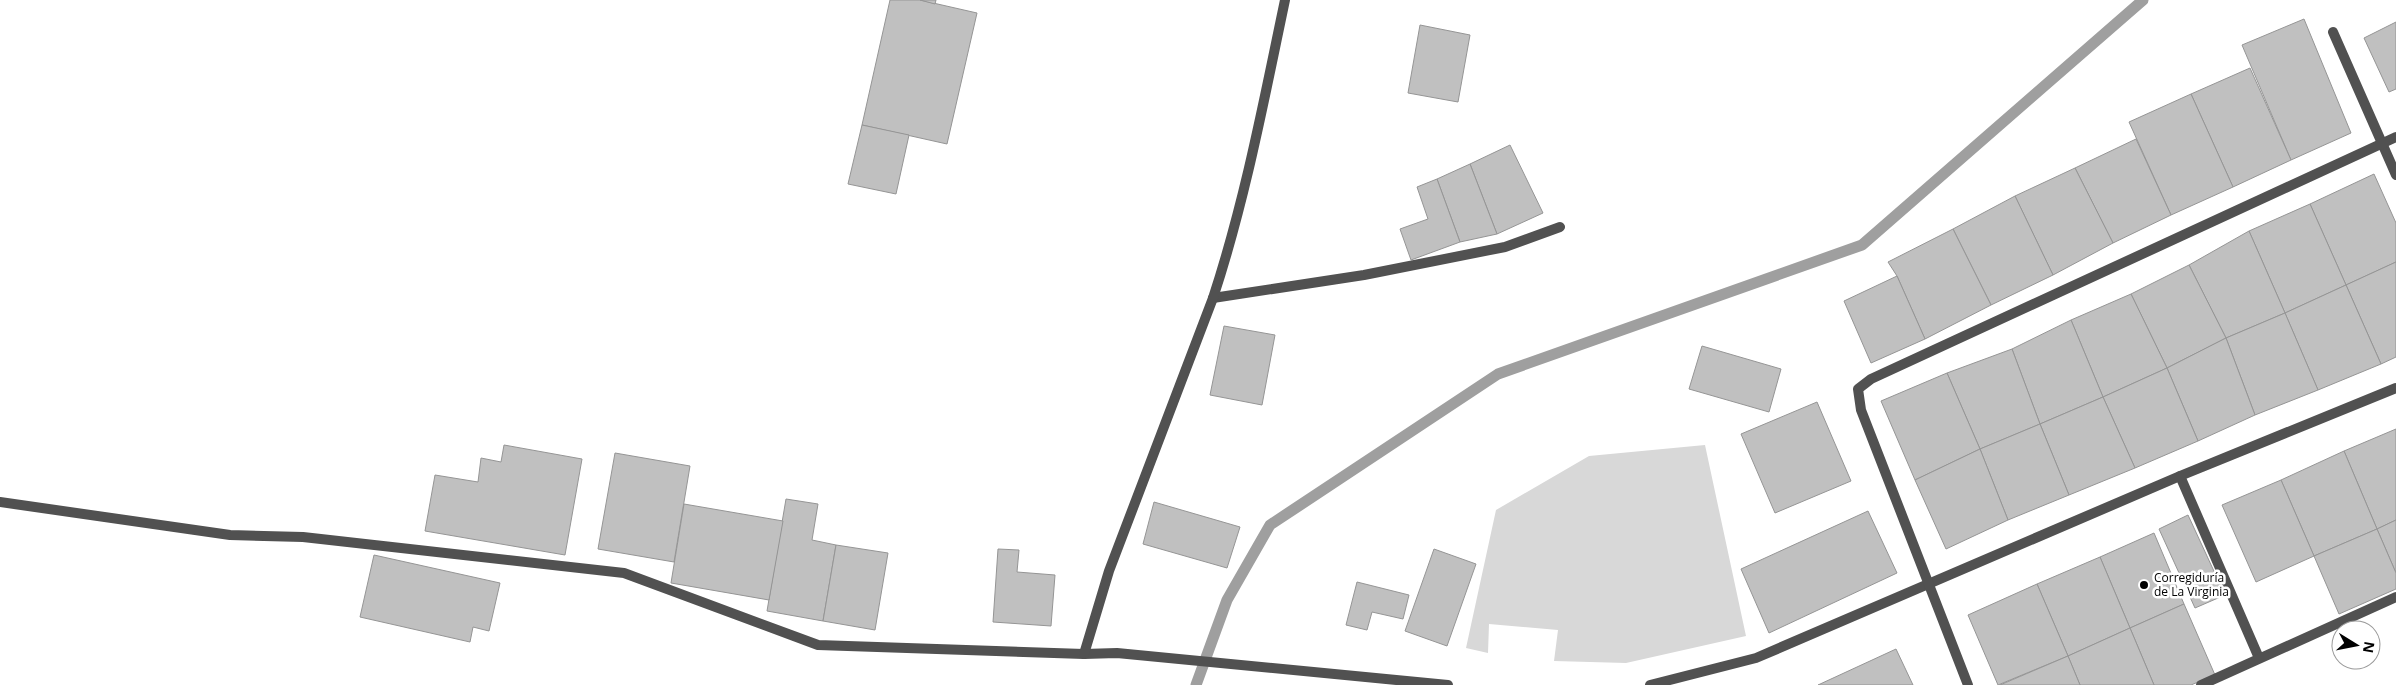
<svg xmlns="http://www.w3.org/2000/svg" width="2396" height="685" font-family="'Open Sans',sans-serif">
<rect width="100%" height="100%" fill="#fff"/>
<path fill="#d8d8d8" d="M1705,445L1746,636L1626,663L1554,661L1558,630L1489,624L1488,653L1466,648L1496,510L1589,456Z"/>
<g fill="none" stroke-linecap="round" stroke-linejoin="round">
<path stroke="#9f9f9f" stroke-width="11" d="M1196,685L1227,600L1270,525L1498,374L1862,245L2143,0"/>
</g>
<g fill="#c0c0c0" stroke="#959595">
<path d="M890,0H920L977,13L947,144L862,125Z"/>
<path d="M920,0H936L935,4Z"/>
<path d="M2304,19L2351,133L2291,160L2242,45Z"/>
<path d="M2396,22V89L2389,92L2364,38Z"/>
<path d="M1420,25L1470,35L1458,102L1408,93Z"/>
<path d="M2250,68L2291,160L2233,187L2191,94Z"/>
<path d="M2191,94L2233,187L2171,215L2129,122Z"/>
<path d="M862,125L909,135L896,194L848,184Z"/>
<path d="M2136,139L2171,215L2113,243L2075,168Z"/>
<path d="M1510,145L1543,213L1497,234L1470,164Z"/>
<path d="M1470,164L1497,234L1460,242L1437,179Z"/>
<path d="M2075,168L2113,243L2053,275L2015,196Z"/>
<path d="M2374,174L2396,223V262L2346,285L2310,204Z"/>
<path d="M1437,179L1460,242L1411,260L1400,229L1428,219L1417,187Z"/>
<path d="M2015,196L2053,275L1991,305L1953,229Z"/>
<path d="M2310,204L2346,285L2285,313L2249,231Z"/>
<path d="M1953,229L1991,305L1925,339L1897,276L1888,262Z"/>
<path d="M2249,231L2285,313L2226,338L2189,265Z"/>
<path d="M2396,262V357L2381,364L2346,285Z"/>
<path d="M2189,265L2226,338L2167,368L2131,294Z"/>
<path d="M1897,276L1925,339L1871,363L1844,301Z"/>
<path d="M2346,285L2381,364L2318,390L2285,313Z"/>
<path d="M2131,294L2167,368L2103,397L2071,320Z"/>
<path d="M2285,313L2318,390L2255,415L2226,338Z"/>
<path d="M2071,320L2103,397L2040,424L2012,349Z"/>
<path d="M1224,326L1275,335L1262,405L1210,395Z"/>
<path d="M2226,338L2255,415L2198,441L2167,368Z"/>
<path d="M1702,346L1781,369L1769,412L1689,389Z"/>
<path d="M2012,349L2040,424L1980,449L1947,373Z"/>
<path d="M2167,368L2198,441L2135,468L2103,397Z"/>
<path d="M1947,373L1980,449L1915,480L1881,401Z"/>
<path d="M2103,397L2135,468L2069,495L2040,424Z"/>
<path d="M1817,402L1851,481L1775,513L1741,434Z"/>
<path d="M2040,424L2069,495L2008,520L1980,449Z"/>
<path d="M2396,429V520L2377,529L2344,451Z"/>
<path d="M504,445L582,459L565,555L425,531L435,475L478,482L481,458L501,462Z"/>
<path d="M1980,449L2008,520L1946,549L1915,480Z"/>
<path d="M2344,451L2377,529L2314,556L2281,480Z"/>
<path d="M615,453L690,466L674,562L598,549Z"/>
<path d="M2281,480L2314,556L2256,582L2222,505Z"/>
<path d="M786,499L818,504L812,540L836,545L823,621L767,611Z"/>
<path d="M1154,502L1240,527L1227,568L1143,544Z"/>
<path d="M684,504L783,521L769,600L671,583Z"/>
<path d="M1868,511L1897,573L1769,633L1741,569Z"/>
<path d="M2188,515L2225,595L2195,608L2159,529Z"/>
<path d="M2396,520V573L2377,529Z"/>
<path d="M2377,529L2396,573V589L2339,614L2314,556Z"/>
<path d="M2154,533L2184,604L2130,628L2100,557Z"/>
<path d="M836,545L888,553L875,630L823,621Z"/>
<path d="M998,549L1019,550L1017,572L1055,575L1051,626L993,622Z"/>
<path d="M1434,549L1476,564L1447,646L1405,631Z"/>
<path d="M374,555L500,583L489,631L473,627L470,642L360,617Z"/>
<path d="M2100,557L2130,628L2068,656L2037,584Z"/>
<path d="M1357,582L1409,595L1403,619L1372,612L1367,630L1346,625Z"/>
<path d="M2037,584L2068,656L1998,685L1968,615Z"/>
<path d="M2184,604L2215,675L2191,685H2154L2130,628Z"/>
<path d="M2130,628L2154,685H2080L2068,656Z"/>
<path d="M1896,649L1913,685H1818Z"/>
<path d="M2068,656L2080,685H2000Z"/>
</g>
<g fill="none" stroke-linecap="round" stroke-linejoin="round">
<g stroke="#515151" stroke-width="10">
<path d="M2333,32L2396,175"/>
<path d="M1213,298L1364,275L1505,247L1560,227"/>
<path d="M2180,476L2259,658"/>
<path d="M0,502L230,535L303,537L624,573L818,645L1084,654L1117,653L1448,685"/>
<path d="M1084,654L1109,571L1213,298C1245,201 1264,100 1285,0"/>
<path d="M1650,685L1756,658L2180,476L2396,388"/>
<path d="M1968,685L1861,410L1858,389L1871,379L2396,137"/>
<path d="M2201,685L2396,597"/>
</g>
</g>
<circle fill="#000" stroke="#fff" stroke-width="2" cx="2144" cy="585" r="5"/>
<g text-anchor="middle" stroke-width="5" stroke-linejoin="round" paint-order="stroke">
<g font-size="12" fill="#000" stroke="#fff" text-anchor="start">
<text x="2154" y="582">Corregiduría<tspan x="2154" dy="14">de La Virginia</tspan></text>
</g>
</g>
<g transform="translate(2356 645) rotate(100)"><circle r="24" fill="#ffffff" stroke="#999999"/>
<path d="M0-4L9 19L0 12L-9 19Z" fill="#000000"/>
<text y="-8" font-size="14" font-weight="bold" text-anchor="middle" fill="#000000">N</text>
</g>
</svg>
